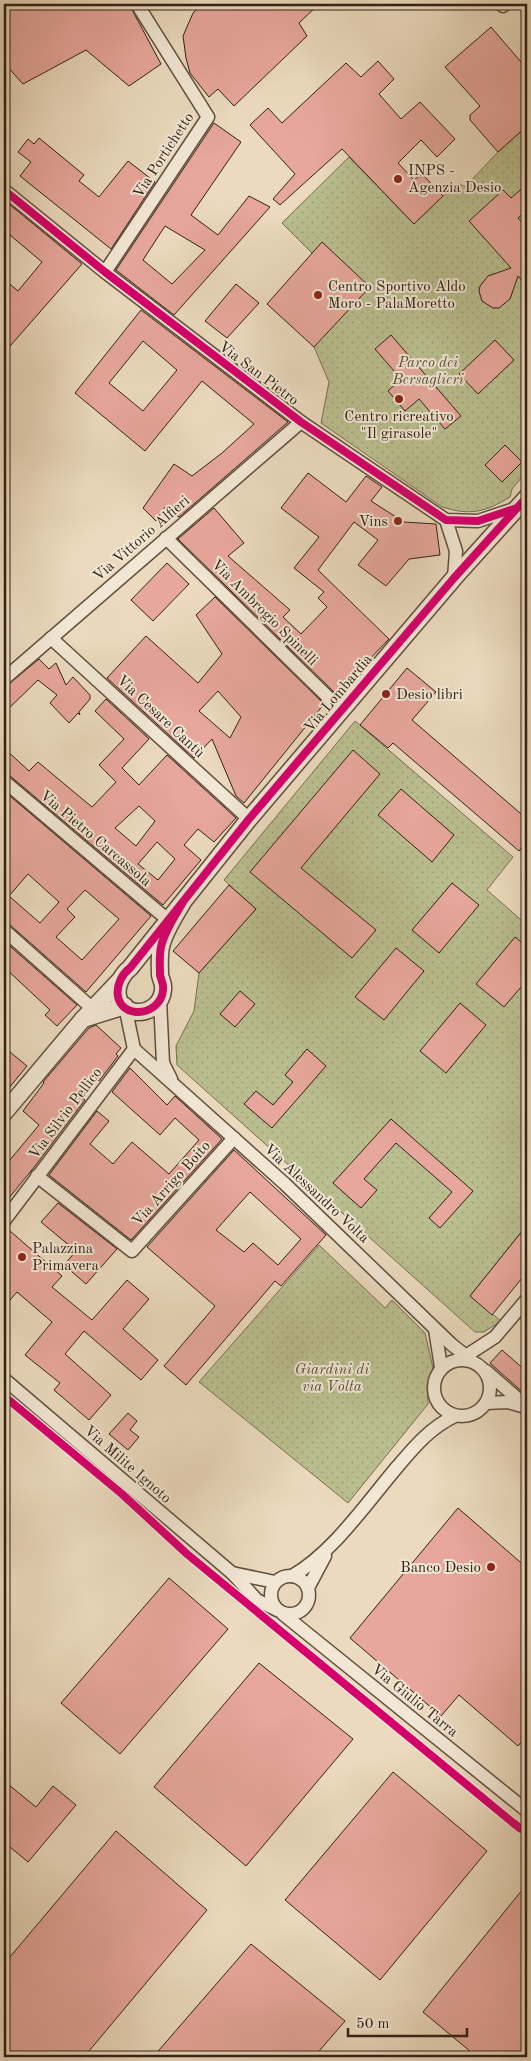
<svg xmlns="http://www.w3.org/2000/svg" width="531" height="2061" font-family="'Old Standard TT',serif">
<defs>
<pattern id="green-dots" width="8" height="8" patternUnits="userSpaceOnUse" patternTransform="scale(1.25)"><rect width="8" height="8" fill="#babe8f"/><path d="M2 2h.1M6 6h.1" fill="none" stroke="#a0a37a" stroke-width="1.8" stroke-linecap="round"/></pattern>
</defs>
<rect width="100%" height="100%" fill="#ebdabe"/>
<filter id="stains"><feTurbulence type="fractalNoise" baseFrequency=".004" numOctaves="4"/><feColorMatrix values="0 0 0 0 .2 0 0 0 0 .09 0 0 0 0 .02 0 0 0 .5 -.17"/></filter>
<radialGradient id="worn" r=".72"><stop offset=".6" stop-color="#630" stop-opacity="0"/><stop offset="1" stop-color="#630" stop-opacity=".3"/></radialGradient>
<g fill="url(#green-dots)" stroke="#766f52">
<path d="M525,128L527,130V471L512,489L510,497C485,512 471,516 442,507L321,423L329,382L314,347L312,253L282,223L349,157L414,224L443,196L460,184L465,187L498,152Z"/>
<path d="M355,721L513,857L487,890L527,925V1225L470,1296L501,1321L484,1332H475L177,1065L176,1046L194,1011L199,973L256,909L224,880Z"/>
<path d="M319,1245L385,1308L392,1300L425,1333L433,1368L427,1385L428,1404L348,1503L199,1382Z"/>
</g>
<g fill="#e7a79c" stroke="#312014" fill-rule="evenodd">
<path d="M4,4H129L161,64L129,86L86,50L23,84L4,63Z"/>
<path d="M203,4H319L299,23L307,36L234,106L218,89L209,97L190,73L186,58L183,36L193,13Z"/>
<path d="M491,27L527,69V126L498,152L470,120V115L480,106L445,67Z"/>
<path d="M378,61L394,79L379,94L401,119L420,102L455,139L437,157L421,140L398,163L414,180L422,174L443,196L414,224L342,149L280,205L273,199L295,174L250,125L268,108L282,123L346,63L361,77Z"/>
<path d="M214,123L241,142L191,215L218,235L249,196L270,207L174,315L116,270ZM165,226L205,250L172,284L143,260Z"/>
<path d="M39,138L84,175L79,181L99,197L128,161L155,182L111,249L20,176L31,162L18,152L28,139L34,144Z"/>
<path d="M527,184V210L518,218L527,228V286L518,276L510,299L499,308H493L482,301L479,291L480,286L488,276L511,268L469,221L503,190L511,198Z"/>
<path d="M4,200L82,264L4,353V279L18,291L42,262L4,230Z"/>
<path d="M322,242L370,287L314,347L267,304Z"/>
<path d="M236,284L259,303L227,338L205,321Z"/>
<path d="M141,310L288,422L179,517L165,507L156,521L143,508L174,464L192,476L222,453L254,424L202,381L145,451L75,393ZM143,341L177,370L143,411L109,383Z"/>
<path d="M391,335L461,416L445,429L419,399L405,411L388,391L401,379L375,349Z"/>
<path d="M495,340L514,360L478,394L459,374Z"/>
<path d="M505,445L522,462L502,482L485,465Z"/>
<path d="M308,473L346,502L366,476L382,487L371,501L404,522L436,524L440,555L409,559L386,586L358,565L378,540L354,522L318,570L389,639L336,694L178,539L214,508L244,543L228,556L290,610L283,617L301,634L327,607L318,598L324,592L294,568L319,537L281,508Z"/>
<path d="M167,563L189,584L153,621L131,600Z"/>
<path d="M215,597L324,704L244,803L236,796L212,739L194,758L107,678L146,636L198,683L222,654L196,615ZM218,691L241,717L230,738L199,711Z"/>
<path d="M39,659L49,669L56,663L66,685L73,677L90,695V699L79,712L80,715L78,713L69,723L50,703L57,695L38,680L4,713V688Z"/>
<path d="M407,668L436,692L412,720L527,819V841L519,851L393,743L388,748L360,725Z"/>
<path d="M106,699L149,739L122,768L139,785L167,755L236,818L214,842L198,829L184,845L201,860L163,905L9,775L4,773V748L29,771L38,762L92,807L116,782L99,765L124,739L95,711ZM139,806L155,821L136,846L115,828ZM157,842L175,859L158,880L138,864Z"/>
<path d="M353,750L380,774L301,868L376,930L352,958L250,872Z"/>
<path d="M401,789L454,835L432,862L378,815Z"/>
<path d="M4,791L151,916L86,992L9,924L4,922ZM28,874L59,902L40,923L9,896ZM85,890L119,919L82,960L56,937L75,917L67,909Z"/>
<path d="M452,883L479,905L439,953L412,930Z"/>
<path d="M229,885L256,909L199,973L173,951Z"/>
<path d="M515,937L527,947V980L504,1007L476,984Z"/>
<path d="M4,941L77,1005L57,1026L45,1015L50,1010L4,967Z"/>
<path d="M396,948L424,971L384,1020L355,997Z"/>
<path d="M240,991L255,1004L235,1027L220,1014Z"/>
<path d="M460,1003L486,1025L446,1073L420,1051Z"/>
<path d="M96,1025L121,1048L116,1054L118,1056L99,1081L94,1076L78,1094L85,1100L35,1166L4,1204V1167L39,1125L23,1111L44,1083L43,1082L89,1028Z"/>
<path d="M4,1047L27,1066L4,1094Z"/>
<path d="M307,1049L326,1066L272,1128L244,1104L256,1091L273,1105L293,1082L285,1075Z"/>
<path d="M130,1068L167,1105L175,1096L222,1139L131,1240L49,1175L97,1111L109,1121L90,1144L113,1164L132,1142L169,1174L199,1140L175,1118L160,1135L112,1092Z"/>
<path d="M391,1119L473,1191L440,1228L429,1218L452,1192L396,1143L364,1179L377,1190L361,1208L333,1183Z"/>
<path d="M234,1150L326,1235L281,1286L275,1281L186,1385L164,1366L215,1306L147,1247ZM250,1192L301,1239L278,1265L253,1243L244,1252L216,1230Z"/>
<path d="M58,1203L117,1249L86,1284L64,1265L76,1251L41,1222Z"/>
<path d="M527,1225V1272L492,1315L470,1296Z"/>
<path d="M10,1231L62,1276L52,1287L92,1320L127,1280L149,1299L123,1329L158,1360L141,1380L84,1331L65,1354L111,1395L89,1420L54,1390L60,1383L25,1355L52,1322L17,1292L4,1307V1238Z"/>
<path d="M502,1350L527,1372V1396L490,1363Z"/>
<path d="M128,1413L137,1421L130,1430L139,1437L128,1450L109,1434Z"/>
<path d="M458,1508L527,1568V1735L518,1746L459,1695L441,1716L350,1638Z"/>
<path d="M169,1578L228,1629L120,1754L61,1703Z"/>
<path d="M259,1663L353,1739L246,1866L154,1787Z"/>
<path d="M393,1772L487,1851L380,1980L285,1900Z"/>
<path d="M4,1781L36,1807L53,1786L76,1805L28,1862L4,1842Z"/>
<path d="M116,1831L207,1910L84,2057H17L4,2046V1964Z"/>
<path d="M527,1884V2057H477L423,2012Z"/>
<path d="M251,1944L345,2021L314,2057H153Z"/>
</g>
<g fill="none" stroke-linecap="round" stroke-linejoin="round">
<defs>
<g id="minor">
<path d="M503,6L505,4"/>
<path d="M4,190L105,272L301,422L446,520L478,521L517,508"/>
<path d="M105,272L208,117L137,4"/>
<path d="M446,520L456,551L454,578"/>
<path d="M166,538L341,710"/>
<path d="M51,638L249,819"/>
<path d="M4,679L301,422"/>
<path d="M4,781L168,920"/>
<path d="M4,930L93,1009"/>
<path d="M160,1000L163,1063L171,1079"/>
<path d="M125,1006L134,1049L285,1184L451,1344L471,1360"/>
<path d="M37,1176L132,1251L234,1138"/>
<path d="M4,1221L134,1049"/>
<path d="M435,1329L441,1367"/>
<path d="M461,1359L495,1337L527,1299"/>
<circle cx="462" cy="1388" r="28"/>
<path d="M486,1371L527,1407"/>
<path d="M4,1379L232,1573L257,1600L277,1610"/>
<path d="M486,1403L508,1402L525,1407"/>
<path d="M232,1573L275,1582"/>
<circle cx="290" cy="1595" r="19"/>
<path d="M292,1576C333,1553 368,1501 398,1466C415,1446 431,1427 455,1416"/>
<path d="M308,1588L325,1556"/>
<path d="M283,1614L527,1811"/>
</g>
<g id="tertiary">
<path d="M183,902C175,916 164,932 161,947C159,956 160,966 160,975C161,980 164,984 163,990C162,1003 150,1013 136,1012C112,1009 113,981 130,968L249,819L454,578L527,497"/>
<path d="M83,1019L125,1006"/>
<path d="M4,1113L83,1019L119,981"/>
</g>
</defs>
<use href="#minor" stroke="#604e3e" stroke-width="15"/>
<use href="#tertiary" stroke="#604e3e" stroke-width="19"/>
<use href="#minor" stroke="#f2e7d5" stroke-width="12"/>
<use href="#tertiary" stroke="#f2e7d5" stroke-width="16"/>
<defs>
<g id="cycleway">
<path d="M4,190L105,272L301,422L446,520L478,521L517,508"/>
<path d="M183,902C175,916 164,932 161,947C159,956 160,966 160,975C161,980 164,984 163,990C162,1003 150,1013 136,1012C112,1009 113,981 130,968L249,819L454,578L527,497"/>
<path d="M4,1396L122,1494L187,1554L512,1822L521,1829L527,1831"/>
</g>
</defs>
<use href="#cycleway" stroke="#f2e7d5" stroke-width="11"/>
<use href="#cycleway" stroke="#d6006c" stroke-width="8"/>
</g>
<g fill="#8f2418" stroke="#f2e7d5" stroke-width="2">
<circle cx="398" cy="179" r="5"/>
<circle cx="318" cy="295" r="5"/>
<circle cx="399" cy="399" r="5"/>
<circle cx="398" cy="521" r="5"/>
<circle cx="386" cy="694" r="5"/>
<circle cx="22" cy="1257" r="5"/>
<circle cx="491" cy="1567" r="5"/>
</g>
<g text-anchor="middle" stroke-width="4" stroke-linejoin="round" paint-order="stroke">
<g font-size="15" fill="#312014" stroke="#f2e7d5">
<text transform="translate(163 155) rotate(-57)" y="5">Via Portichetto</text>
<text transform="translate(259 373) rotate(37)" y="5">Via San Pietro</text>
<text transform="translate(141 538) rotate(-41)" y="5">Via Vittorio Alfieri</text>
<text transform="translate(265 612) rotate(45)" y="5">Via Ambrogio Spinelli</text>
<text transform="translate(338 693) rotate(-50)" y="5">Via Lombardia</text>
<text transform="translate(161 716) rotate(43)" y="5">Via Cesare Cantù</text>
<text transform="translate(96 838) rotate(40)" y="5">Via Pietro Carcassola</text>
<text transform="translate(65 1113) rotate(-53)" y="5">Via Silvio Pellico</text>
<text transform="translate(171 1183) rotate(-48)" y="5">Via Arrigo Boito</text>
<text transform="translate(317 1193) rotate(43)" y="5">Via Alessandro Volta</text>
<text transform="translate(128 1464) rotate(41)" y="5">Via Milite Ignoto</text>
<text transform="translate(415 1700) rotate(39)" y="5">Via Giulio Tarra</text>
</g>
<g font-size="15" fill="#312014" stroke="#f2e7d5" text-anchor="start">
<text x="408" y="175">INPS -<tspan x="408" dy="17">Agenzia Desio</tspan></text>
<text x="328" y="291">Centro Sportivo Aldo<tspan x="328" dy="17">Moro - PalaMoretto</tspan></text>
<text x="399" y="421" text-anchor="middle">Centro ricreativo<tspan x="399" dy="17">"Il girasole"</tspan></text>
<text x="388" y="526" text-anchor="end">Vins</text>
<text x="396" y="699">Desio libri</text>
<text x="32" y="1253">Palazzina<tspan x="32" dy="17">Primavera</tspan></text>
<text x="481" y="1572" text-anchor="end">Banco Desio</text>
</g>
<g font-size="15" font-style="italic" fill="#5a4f39" stroke="#f2e7d5">
<text x="428" y="367">Parco dei<tspan x="428" dy="17">Bersaglieri</tspan></text>
<text x="332" y="1374">Giardini di<tspan x="332" dy="17">via Volta</tspan></text>
</g>
</g>
<rect width="531" height="2061" fill="none" stroke="#ebdabe" stroke-width="20"/>
<rect x="5" y="5" width="521" height="2051" fill="none" stroke="#312014" stroke-width="2.5"/>
<rect x="10" y="10" width="511" height="2041" fill="none" stroke="#312014"/>
<path d="M348 2028v8h119v-8" fill="none" stroke="#312014" stroke-width="2.5"/>
<text x="356" y="2028" font-size="15" fill="#312014" stroke="#f2e7d5" stroke-width="4" paint-order="stroke">50 m</text>
<rect width="100%" height="100%" filter="url(#stains)"/>
<rect width="100%" height="100%" fill="url(#worn)"/>
</svg>
